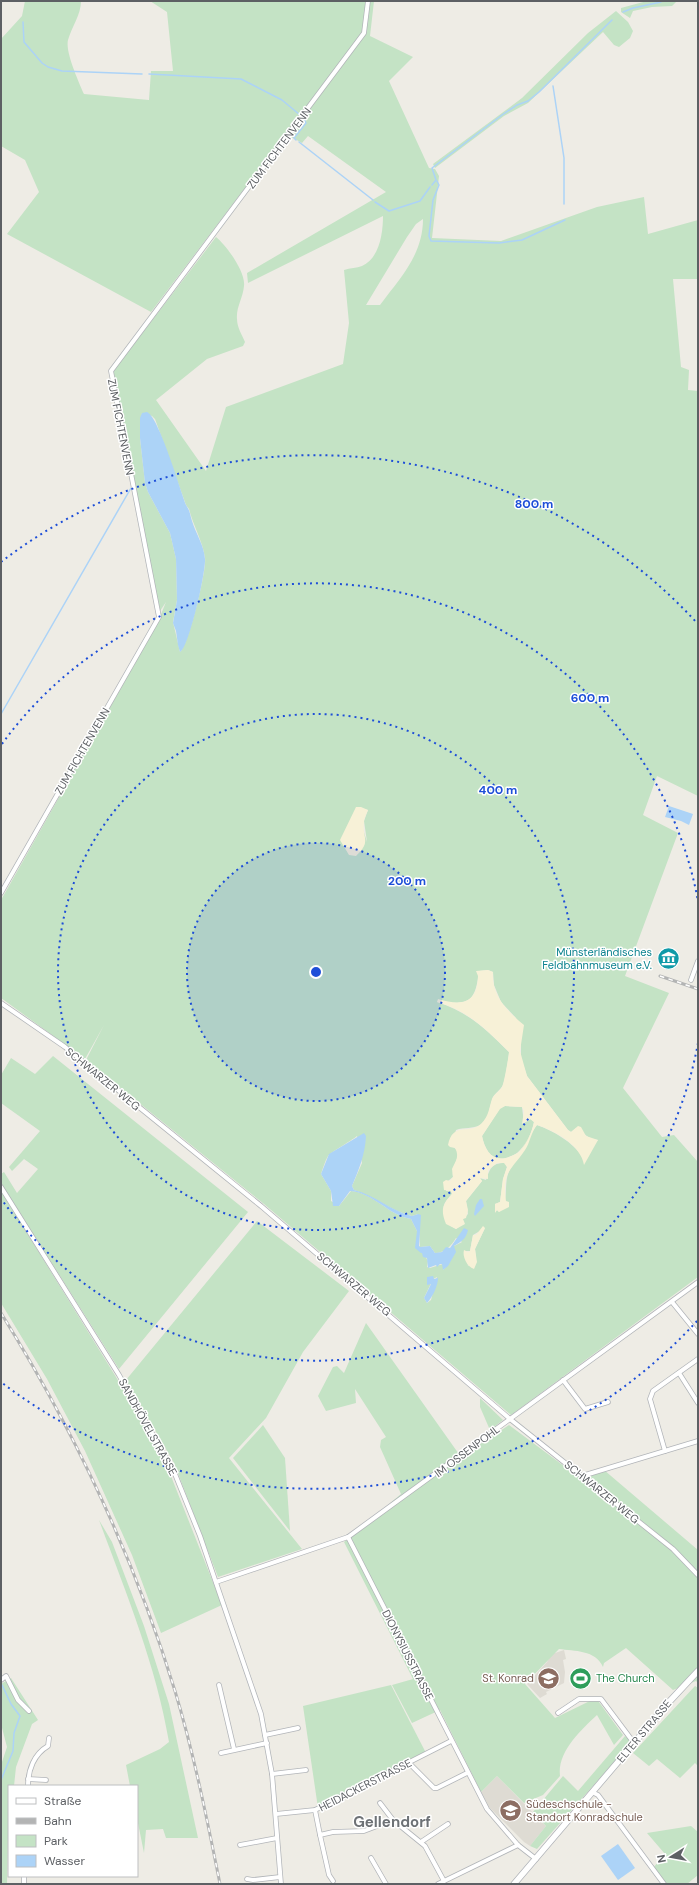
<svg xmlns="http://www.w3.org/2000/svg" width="699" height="1885" font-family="'DM Sans',sans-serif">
<rect width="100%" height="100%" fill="#eeece5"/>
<g fill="#dedbd3">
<path d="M564,1650L566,1659L563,1660L565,1672L564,1683L546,1692L547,1694L540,1698L527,1684L547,1662L552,1654Z"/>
<path d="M497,1776L546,1826L530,1846L524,1842L489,1807L481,1792Z"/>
</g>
<g fill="#c4e3c5" fill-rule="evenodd">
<path d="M25,1H81C81,15 72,26 68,40C65,52 79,82 84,94L149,100L151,71H173L167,12L150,1H374L370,36L413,57L389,81L429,168L435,169L439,176L432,238L501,241L597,207L644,197L648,234L698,220V279H673L681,367L689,370L688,390L698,391V796L657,776L643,815L678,833L625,976L669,993L623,1088L662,1137L674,1135L698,1162V1277L511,1415L264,1204L86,1060L104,1025L85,1059L1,998V900L157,624L166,602L160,611L113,374L114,370L216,237C226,245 246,272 244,286C243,298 236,307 237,319C237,327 242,335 245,342L243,346L207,359L156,400L206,471L226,407L343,364L349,323L344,270C350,268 357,268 362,266C380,258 383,232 383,216L248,283L247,273L386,192L308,136L302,143L286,134L151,312L7,234L39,192L25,160L1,146V39L22,16ZM423,219C423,255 400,278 380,305H366L407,237L416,224ZM142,413L152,416L155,419L186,505L189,509C193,525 203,542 205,558C207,570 188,647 180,652L173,622L177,600L176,559L170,533L148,492L145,483L140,438ZM356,807L368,810L364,821L367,842ZM488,970L493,972L494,985L501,1002L516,1018L521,1045V1058L527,1076L568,1130L571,1132L576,1128L591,1139L598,1140L583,1157C572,1142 554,1131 537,1125C534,1128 509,1170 508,1174C504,1186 509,1203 499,1212L497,1210L495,1212V1204L500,1202L503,1179L507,1167L505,1163C491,1163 490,1169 486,1180L480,1178L482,1181L466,1201L468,1214L463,1219V1224L456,1229L451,1226C443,1209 439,1208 452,1194L451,1191H446L448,1181L453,1177C451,1166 460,1160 457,1150L452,1146L456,1130C464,1127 473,1129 480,1125C489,1119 489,1109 492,1100C493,1094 500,1091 503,1085C505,1082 509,1055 509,1052C487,1030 467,1011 437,1002C468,1004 475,1005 479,971ZM357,1136L362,1163L352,1186L354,1190C375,1196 391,1211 412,1216L418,1214L420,1247L430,1246L435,1253C445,1253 451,1246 456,1238L462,1242L454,1246C454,1255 451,1263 443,1270V1264L430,1268L427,1267L428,1261L417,1242V1231L411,1219C388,1215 374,1193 351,1191L339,1206L331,1201V1191L321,1174C323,1168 325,1161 328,1156C331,1152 351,1141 357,1136ZM485,1228L475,1249L476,1259L468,1266L466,1251H470L473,1235ZM437,1277L431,1300L427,1303L424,1298L433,1279Z"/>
<path d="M647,1H677L672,6L652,7L633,11L630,18L621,12V8Z"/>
<path d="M616,11L628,22L633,31L630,38L619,47L614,45L603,32L528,103L504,116L435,168L433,164L522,98L588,33Z"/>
<path d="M53,1056L248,1212L119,1369L1,1183V1174L4,1172L17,1193L38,1169L24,1159L12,1171L9,1167L40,1131L1,1103V1075L11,1058L35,1074Z"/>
<path d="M505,1106L522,1107L524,1123L531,1119L534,1122C532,1132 527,1143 520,1150C517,1154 513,1155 509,1157C493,1163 485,1151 482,1136L500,1108Z"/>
<path d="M1,1191L116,1377L167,1466L222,1605L161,1633L132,1555L85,1451L47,1379L1,1303Z"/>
<path d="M257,1221L349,1291L303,1352L266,1418L229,1458L302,1549L218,1577L174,1463L126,1380Z"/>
<path d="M366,1323L461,1457L509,1425L580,1478L604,1470L698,1550V1683L696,1681L673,1690L626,1648L604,1663L603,1667C596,1650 574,1651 559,1649L525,1684L555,1718L596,1698L623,1735L614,1745L597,1715C581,1730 557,1752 560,1776L543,1795L524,1803L497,1776L481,1792L440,1710L412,1723L392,1685L413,1679L344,1542L401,1494L380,1447L381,1440L386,1437L355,1389L356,1403L326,1411L318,1396L333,1367L337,1366L344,1373Z"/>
<path d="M480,1398L503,1420L490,1430L480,1407Z"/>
<path d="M263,1425L285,1458L290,1531L233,1458Z"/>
<path d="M99,1520L112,1542L144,1626L169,1704L198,1838H166L163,1829L146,1830L144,1853L137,1818V1786H130L126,1765L160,1749L169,1742C156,1665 126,1593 99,1520Z"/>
<path d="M11,1678L38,1720L32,1724L16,1767L14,1786H9L7,1884H1V1765L7,1747L1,1724V1684Z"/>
<path d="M391,1685L426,1753L318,1808L303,1706Z"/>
<path d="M695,1686L698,1688V1766L695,1763L680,1778L657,1759L649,1766L633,1753Z"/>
<path d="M625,1736L632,1742L537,1849L530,1846L546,1826L533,1812L563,1776L578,1791Z"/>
<path d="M691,1826L698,1832V1875L687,1884H665L653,1868L665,1854L647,1833Z"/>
</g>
<g fill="#f7f1d7" fill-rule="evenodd">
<path d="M356,807H361L368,810C367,813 364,818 364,822C362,839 372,841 356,856L349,855L340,840Z"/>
<path d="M488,970L493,972C491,995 508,1012 524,1025L520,1051L527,1076L568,1130L571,1132L578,1126L581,1127L586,1136L598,1140L584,1165C581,1145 555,1131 537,1125C531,1132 530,1143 525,1150C511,1171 502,1171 506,1201L509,1202V1207L499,1212L497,1210L495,1213V1204L500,1202L503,1179L507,1167L504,1163H497L488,1170V1179L480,1178L482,1181L466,1201L468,1210L466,1218L463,1219L465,1224L456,1229L446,1224C440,1209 443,1204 452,1194L451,1191L444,1190L443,1182L446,1180L450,1181L453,1177L452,1169C455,1162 460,1157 455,1148L450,1147L448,1145C453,1121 469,1135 481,1124C489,1116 489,1108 492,1099C494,1094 499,1092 502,1087C504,1084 509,1055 509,1052C487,1030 467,1010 437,1002L438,999C462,1006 477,1004 478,976L476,971ZM505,1106L522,1107L524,1111L522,1124L530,1119L534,1122C532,1132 527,1143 520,1151C517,1154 513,1155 509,1157C493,1163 485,1151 482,1136L500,1109Z"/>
<path d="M483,1226L485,1228L475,1249L477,1262L474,1269C467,1267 462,1256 464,1250L468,1252L470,1251L473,1235H476Z"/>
</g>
<g fill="#acd3f7">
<path d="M147,412C159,417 180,489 186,505C190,511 190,514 192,521C196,534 204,545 205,559C206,571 189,648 180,652L178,645L176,631L173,623L177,600L176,559L170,533L148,492L145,483L140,438V418L142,413Z"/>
<path d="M669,806L693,814L689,825L681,821L665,817Z"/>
<path d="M364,1133L366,1136C365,1155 359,1169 352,1186L354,1190C375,1195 391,1211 412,1216L418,1214L421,1215L419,1246L420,1247L430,1246L435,1253L442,1252L446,1247L450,1248L464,1228L468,1230C466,1239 462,1241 454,1246L456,1252L448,1266L443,1270L442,1264H440L437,1267L436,1265L428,1268L427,1258L423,1257L422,1253H421L415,1248L417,1231L411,1219C388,1215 374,1193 350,1191L339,1206H333L331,1191L321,1174L329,1154Z"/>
<path d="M480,1199H482L484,1206L475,1216L474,1214L476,1205Z"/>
<path d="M433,1276L434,1279L438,1278C438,1286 432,1298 427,1303L424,1298L431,1284L427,1285V1277Z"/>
<path d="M618,1844L635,1868L618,1880L601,1856Z"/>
</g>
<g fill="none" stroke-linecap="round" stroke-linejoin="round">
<g stroke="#acd3f7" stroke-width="1.5">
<path d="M623,12L633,8L661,2"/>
<path d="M23,22L24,42L42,63L48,67L62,71L142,74"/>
<path d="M149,74L241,79L282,100L300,115"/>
<path d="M553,86L564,158V204"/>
<path d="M296,140L294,138L306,123L304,119"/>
<path d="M299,142L373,200"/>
<path d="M437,181L439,185L433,200L429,236L431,241L499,243L522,240L565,220"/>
<path d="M432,185L436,180L432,168L502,115L517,105L528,101L539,92L612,20"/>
<path d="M375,202L389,211L420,201L430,187"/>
<path d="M1,714L131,488"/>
<path d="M1,1780L13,1751L14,1733L20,1716L11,1704L2,1685"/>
</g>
<defs>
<g id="minor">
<path d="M1,893L159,617L111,371L364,33L368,1"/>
<path d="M691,980L698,961"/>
<path d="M1,1003L65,1047L261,1206L510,1419L673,1549L698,1575"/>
<path d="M1,1187L119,1375L175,1474L200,1536L261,1714L272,1774L281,1884"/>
<path d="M672,1302L698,1334"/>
<path d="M679,1373L698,1403"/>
<path d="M563,1380L585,1409L608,1402"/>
<path d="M665,1451L650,1399L653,1391L698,1359"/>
<path d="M582,1476L698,1441"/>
<path d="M348,1537L487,1809L518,1845L536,1859"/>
<path d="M216,1582L348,1537L698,1282"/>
<path d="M1,1680L6,1676L18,1700L29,1711"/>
<path d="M219,1685L234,1749"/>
<path d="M558,1713L579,1699H601L634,1743"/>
<path d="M265,1735L298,1728"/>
<path d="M221,1753L267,1743"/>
<path d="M409,1763L434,1788H437L467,1773"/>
<path d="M272,1774L306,1770"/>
<path d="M28,1779L46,1780"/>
<path d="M28,1786C28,1770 34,1754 48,1746L49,1738"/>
<path d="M592,1792L598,1795L664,1884"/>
<path d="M380,1803L393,1820"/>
<path d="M315,1810L320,1835L333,1832L364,1831L393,1820L425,1846L444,1881"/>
<path d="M276,1814L315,1810L451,1741"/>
<path d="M320,1835L329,1875L333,1881"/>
<path d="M421,1842L448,1824"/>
<path d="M240,1845L277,1838"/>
<path d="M371,1858L386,1884"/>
<path d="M247,1879L253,1880L280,1877"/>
<path d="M24,1884V1876"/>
<path d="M438,1884L518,1845"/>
</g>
<path id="secondary" d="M514,1884L669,1702L698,1671"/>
</defs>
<use href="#minor" stroke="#b2b5b9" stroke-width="5.5"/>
<use href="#secondary" stroke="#b1b4b9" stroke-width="7"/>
<use href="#minor" stroke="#fff" stroke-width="4"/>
<use href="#secondary" stroke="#fff" stroke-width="5.5"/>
<defs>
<g id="rail">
<path d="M660,976L698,989"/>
<path d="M1,1313C75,1432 134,1557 175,1691C194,1754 207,1819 220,1884"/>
</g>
</defs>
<use href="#rail" stroke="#b3b4b4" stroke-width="3"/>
<use href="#rail" stroke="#fff" stroke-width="1.5" stroke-dasharray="4.5" stroke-linecap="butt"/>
</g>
<circle cx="316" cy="972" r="129" fill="#1d4ed8" fill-opacity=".12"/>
<g fill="none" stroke="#1d4ed8" stroke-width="2" stroke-dasharray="2 4">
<circle cx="316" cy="972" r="129"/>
<circle cx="316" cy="972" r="258"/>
<path d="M698 1043A388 388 0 0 1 2 1200M2 744A388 388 0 0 1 698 901"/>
<path d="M697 1321A517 517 0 0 1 1 1382M1 562A517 517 0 0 1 697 623"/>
</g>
<defs>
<symbol id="museum-disc" viewBox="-11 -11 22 22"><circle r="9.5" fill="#0f9aa8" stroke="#fff"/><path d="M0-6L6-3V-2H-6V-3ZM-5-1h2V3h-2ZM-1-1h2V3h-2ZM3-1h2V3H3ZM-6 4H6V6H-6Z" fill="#fff"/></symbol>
<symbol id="school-disc" viewBox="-11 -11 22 22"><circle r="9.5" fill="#8d6e63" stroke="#fff"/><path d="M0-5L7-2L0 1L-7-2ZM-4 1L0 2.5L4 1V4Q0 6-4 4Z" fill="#fff"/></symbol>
<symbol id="stadium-disc" viewBox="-11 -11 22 22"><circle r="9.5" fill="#2e9e5b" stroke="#fff"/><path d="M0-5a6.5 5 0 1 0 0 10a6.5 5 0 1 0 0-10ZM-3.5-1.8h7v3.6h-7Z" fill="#fff"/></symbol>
</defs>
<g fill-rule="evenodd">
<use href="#museum-disc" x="656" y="946" width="25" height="25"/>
<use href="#school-disc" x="536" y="1666" width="25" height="25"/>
<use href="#stadium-disc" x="568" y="1666" width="25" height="25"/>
<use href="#school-disc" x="498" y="1798" width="25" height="25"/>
</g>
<g text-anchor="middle" stroke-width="3" stroke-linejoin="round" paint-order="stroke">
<g font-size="11" fill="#5d6064" stroke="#fff">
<text transform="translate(279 148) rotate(-53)" y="4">ZUM FICHTENVENN</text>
<text transform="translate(121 427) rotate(79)" y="4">ZUM FICHTENVENN</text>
<text transform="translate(82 751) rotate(-60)" y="4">ZUM FICHTENVENN</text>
<text transform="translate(103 1079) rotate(39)" y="4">SCHWARZER WEG</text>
<text transform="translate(354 1284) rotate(40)" y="4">SCHWARZER WEG</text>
<text transform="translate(148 1427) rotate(61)" y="4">SANDHÖVELSTRASSE</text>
<text transform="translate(467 1451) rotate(-37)" y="4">IM OSSENPOHL</text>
<text transform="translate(602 1492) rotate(39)" y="4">SCHWARZER WEG</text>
<text transform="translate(408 1655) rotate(63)" y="4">DIONYSIUSSTRASSE</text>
<text transform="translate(644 1731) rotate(-50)" y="4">ELTER STRASSE</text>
<text transform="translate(365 1785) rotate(-27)" y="4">HEIDACKERSTRASSE</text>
</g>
<g font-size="11" fill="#0d838f" stroke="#fff" text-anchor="end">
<text x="652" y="956">Münsterländisches<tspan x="652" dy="13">Feldbahnmuseum e.V.</tspan></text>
</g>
<g font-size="11" fill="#785e54" stroke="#fff" text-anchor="end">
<text x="534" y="1682">St. Konrad</text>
<text x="526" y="1808" text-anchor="start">Südeschschule -<tspan x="526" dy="13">Standort Konradschule</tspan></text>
</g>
<g font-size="11" fill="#27864d" stroke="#fff" text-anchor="start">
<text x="596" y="1682">The Church</text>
</g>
<g font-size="15" font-weight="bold" fill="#6e7276" stroke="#fff">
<text x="392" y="1827">Gellendorf</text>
</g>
</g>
<circle cx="316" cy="972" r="6" fill="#1d4ed8" stroke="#fff" stroke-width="2"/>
<g font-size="12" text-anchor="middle" font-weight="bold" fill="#1d4ed8" stroke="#fff" stroke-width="3" stroke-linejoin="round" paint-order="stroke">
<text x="534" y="508">800 m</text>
<text x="590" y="702">600 m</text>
<text x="498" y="794">400 m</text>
<text x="407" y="885">200 m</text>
</g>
<rect width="699" height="1885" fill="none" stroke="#5d6064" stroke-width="4"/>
<rect x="8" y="1785" width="130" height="92" fill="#ffffff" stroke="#bebfc1"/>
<rect x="16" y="1798" width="20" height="6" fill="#ffffff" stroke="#bebfc1"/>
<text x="44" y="1805" font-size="12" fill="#5d6064">Straße</text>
<rect x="16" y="1818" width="20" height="6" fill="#b3b4b4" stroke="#bebfc1"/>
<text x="44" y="1825" font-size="12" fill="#5d6064">Bahn</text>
<rect x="16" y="1835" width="20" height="12" fill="#c4e3c5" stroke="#bebfc1"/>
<text x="44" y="1845" font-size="12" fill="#5d6064">Park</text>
<rect x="16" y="1855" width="20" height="12" fill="#acd3f7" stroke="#bebfc1"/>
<text x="44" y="1865" font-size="12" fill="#5d6064">Wasser</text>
<g transform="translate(671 1857) rotate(259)" stroke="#ffffff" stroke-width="3" paint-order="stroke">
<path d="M0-3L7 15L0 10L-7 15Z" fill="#5d6064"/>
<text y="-6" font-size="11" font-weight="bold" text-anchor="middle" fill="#5d6064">N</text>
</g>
</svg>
